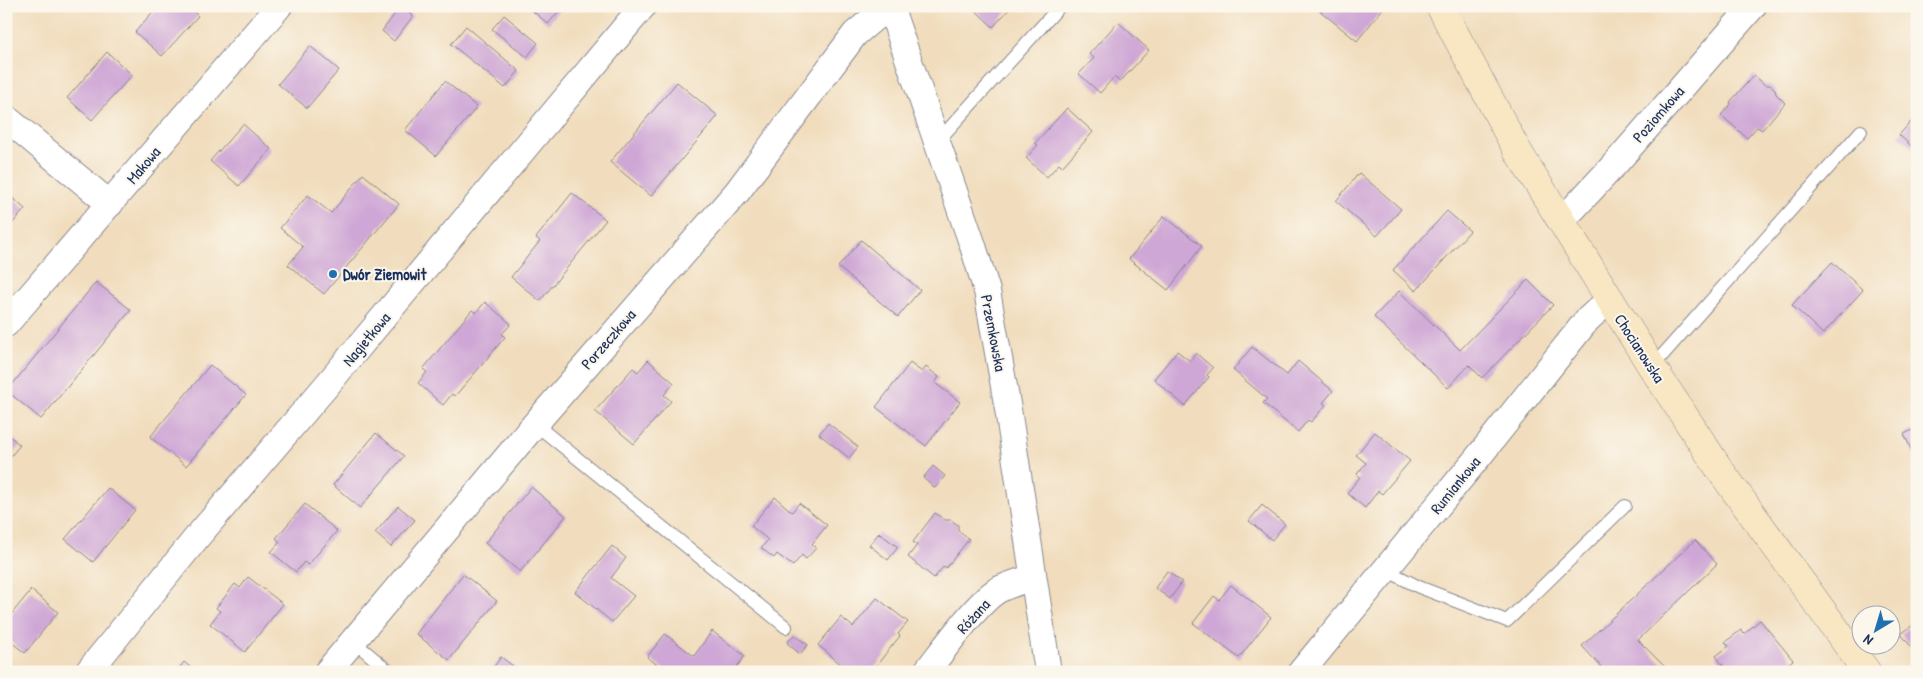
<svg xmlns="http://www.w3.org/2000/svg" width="1923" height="678" font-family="'Patrick Hand',sans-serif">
<rect width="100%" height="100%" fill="#fbf7ec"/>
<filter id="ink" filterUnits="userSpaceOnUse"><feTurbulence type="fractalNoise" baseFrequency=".02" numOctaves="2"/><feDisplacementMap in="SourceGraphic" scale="10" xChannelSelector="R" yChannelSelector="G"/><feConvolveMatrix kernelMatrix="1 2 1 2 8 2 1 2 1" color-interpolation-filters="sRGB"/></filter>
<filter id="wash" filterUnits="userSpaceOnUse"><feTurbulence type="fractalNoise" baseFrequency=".0096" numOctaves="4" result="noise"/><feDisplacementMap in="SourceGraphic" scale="20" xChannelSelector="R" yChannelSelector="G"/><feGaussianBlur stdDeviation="1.12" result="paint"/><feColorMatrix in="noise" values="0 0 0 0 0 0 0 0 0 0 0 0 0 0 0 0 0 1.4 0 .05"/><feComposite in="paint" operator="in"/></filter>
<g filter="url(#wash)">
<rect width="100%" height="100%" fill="#f1ddbd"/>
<g id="blocks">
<g fill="#cfa7d6">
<path d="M158,6H188L198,16L162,56L135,32Z"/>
<path d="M527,6H563L548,24Z"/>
<path d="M971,6H1012L993,27Z"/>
<path d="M1314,6H1385L1357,41Z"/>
<path d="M400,7L413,16L394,41L382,31Z"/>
<path d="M504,15L538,43L527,57L492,29Z"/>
<path d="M1118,22L1149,50L1120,82L1114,77L1100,93L1079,74L1094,58L1089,54Z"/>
<path d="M466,26L519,71L505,88L451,44Z"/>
<path d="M310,46L339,70L307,108L278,84Z"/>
<path d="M107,52L132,75L92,120L67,98Z"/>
<path d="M1754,75L1765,85H1770L1775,89L1776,94L1785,103L1762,130L1757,127L1747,138L1721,115L1731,104L1730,102Z"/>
<path d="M445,81L477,107L436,156L405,130Z"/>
<path d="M677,82L718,116L651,196L610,162Z"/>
<path d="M1067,108L1093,132L1062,167L1059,164L1047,177L1026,158L1038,145L1035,143Z"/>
<path d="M1917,115V151L1899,135Z"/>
<path d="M243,124L271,149L239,186L210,161Z"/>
<path d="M1359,173L1401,209L1377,236L1336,201Z"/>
<path d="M363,174L399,204L324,294L288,265L303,247L280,228L308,195L331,213Z"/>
<path d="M7,193L25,209L6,231V194Z"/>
<path d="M572,193L606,220L540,301L511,277L540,241L536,238Z"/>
<path d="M1447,211L1470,231L1416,291L1393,270Z"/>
<path d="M1164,216L1202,246L1168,290L1129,259Z"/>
<path d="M861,240L920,290L898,317L838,267Z"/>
<path d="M1832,262L1863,290L1823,334L1792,305Z"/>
<path d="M1528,280L1553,305L1482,378L1469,365L1448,388L1374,317L1399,291L1460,350Z"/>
<path d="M96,282L131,310L41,419L7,391Z"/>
<path d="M485,302L511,324L502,334L505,337L480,367L455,396L452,394L443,405L418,383L427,372L423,369L472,310L476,313Z"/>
<path d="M1252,347L1287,375L1298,361L1333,391L1323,403L1326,405L1311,422L1308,420L1298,432L1263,403L1267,399L1233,370Z"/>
<path d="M1177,351L1190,361L1196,353L1213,368L1207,375L1209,377L1185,406L1154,379Z"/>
<path d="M648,360L674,383L664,395L671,401L634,444L595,411L633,368L638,372Z"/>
<path d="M910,363L922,372L926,367L939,377L935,383L960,402L926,446L876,407Z"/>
<path d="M210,365L246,395L186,466L150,437Z"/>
<path d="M828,423L858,447L849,458L819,434Z"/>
<path d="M1917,428V462L1904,434Z"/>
<path d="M1375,432L1410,461L1382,494L1378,491L1365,508L1347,493L1360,477L1357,474L1366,463L1356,455Z"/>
<path d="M6,433L20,445L6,462Z"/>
<path d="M376,433L404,456L360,508L333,485Z"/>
<path d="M933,466L945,476L935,488L923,478Z"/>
<path d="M531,487L566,516L520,572L485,543Z"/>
<path d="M108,488L135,510L93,562L65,539Z"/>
<path d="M775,497L792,512L799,503L827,525L812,544L816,548L806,559L802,555L793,566L777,554L774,558L761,548L768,540L751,526Z"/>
<path d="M305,504L337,531L308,565L304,562L296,572L271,552L280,542L276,538Z"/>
<path d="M1262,505L1285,524L1272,540L1249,521Z"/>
<path d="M398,506L415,520L391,547L375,533Z"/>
<path d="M935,513L945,520H951L958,525V531L969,539L946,568L944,566L934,578L908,557L917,545L913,542Z"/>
<path d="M879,533L898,547L888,560L869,545Z"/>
<path d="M1695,540L1717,564L1638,640L1670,672H1606L1582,646Z"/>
<path d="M612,546L626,558L611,578L634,596L612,622L575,592Z"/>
<path d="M1167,571L1182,582L1170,599L1155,588Z"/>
<path d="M463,574L497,601L449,660L416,634Z"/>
<path d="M248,577L283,604L245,652L210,624L220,611L216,608L235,584L240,588Z"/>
<path d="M1231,585L1271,617L1239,658L1193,623L1214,596L1219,600Z"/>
<path d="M31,590L58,612L25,653L6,638V621Z"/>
<path d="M877,598L908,622L898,634L900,636L871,672H850L818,645L841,617L853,627Z"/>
<path d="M1760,620L1793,660L1778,672H1728L1716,656L1729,646L1725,642L1741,630L1744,634Z"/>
<path d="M1917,622V654L1901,634Z"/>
<path d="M712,631L745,656L733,672H667L647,657L665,634L694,656Z"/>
<path d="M794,635L808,645L800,654L787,643Z"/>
<path d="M501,657L521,672H490Z"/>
<path d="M184,662L196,672H176Z"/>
</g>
</g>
</g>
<g filter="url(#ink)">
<use href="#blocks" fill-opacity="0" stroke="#86868e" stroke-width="1"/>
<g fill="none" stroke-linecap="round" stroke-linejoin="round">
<defs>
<g id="lane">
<path d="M937,142L1060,6"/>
<path d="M1652,367L1861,131"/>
<path d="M535,424L786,627"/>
<path d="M1386,570L1419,587L1507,621L1625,506"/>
<path d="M353,641L390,672"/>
</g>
<g id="street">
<path d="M890,6L973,246L987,291L1008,409L1048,672"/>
<path d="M6,118L110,204"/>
<path d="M1558,217L1573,209L1615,164L1753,6"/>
<path d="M6,324L279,6"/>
<path d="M88,672L198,536L327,385L643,6"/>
<path d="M327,672L535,424L737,192L855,34L875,17L891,11"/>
<path d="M926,672C942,652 979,599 1000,589C1011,584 1022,581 1033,577"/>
<path d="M1301,672L1479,456L1587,320L1609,300"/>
</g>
<path id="secondary" d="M1440,6L1517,150L1652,367L1720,470L1867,672"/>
</defs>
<use href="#lane" stroke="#86868e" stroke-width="14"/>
<use href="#street" stroke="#86868e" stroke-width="28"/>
<use href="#secondary" stroke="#86868e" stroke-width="29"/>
<use href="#lane" stroke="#fff" stroke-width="12"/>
<use href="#street" stroke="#fff" stroke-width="26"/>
<use href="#secondary" stroke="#f9e7c3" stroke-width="28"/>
</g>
</g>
<circle fill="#1f6fb2" stroke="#fbf7ec" stroke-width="2" cx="333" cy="274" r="5"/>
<g text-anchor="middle" stroke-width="4" stroke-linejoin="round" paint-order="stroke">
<g font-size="16" fill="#1b2f5e" stroke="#fbf7ec">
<text transform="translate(1658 114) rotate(-49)" y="6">Poziomkowa</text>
<text transform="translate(143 165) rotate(-50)" y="6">Makowa</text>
<text transform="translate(994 333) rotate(79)" y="6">Przemkowska</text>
<text transform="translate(366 339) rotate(-50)" y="6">Nagietkowa</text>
<text transform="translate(608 339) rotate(-49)" y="6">Porzeczkowa</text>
<text transform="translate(1640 348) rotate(57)" y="6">Chocianowska</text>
<text transform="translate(1455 485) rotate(-51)" y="6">Rumiankowa</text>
<text transform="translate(973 616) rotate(-48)" y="6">Różana</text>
</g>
<g font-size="16" font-weight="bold" fill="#1b2f5e" stroke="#fbf7ec" text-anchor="start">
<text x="343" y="280">Dwór Ziemowit</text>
</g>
</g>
<rect width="1923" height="678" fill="none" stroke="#fbf7ec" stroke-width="25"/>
<g transform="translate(1876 630) rotate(218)"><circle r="24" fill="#fbf7ec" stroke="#a1a7b3"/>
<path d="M0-4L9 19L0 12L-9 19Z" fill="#1f6fb2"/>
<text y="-8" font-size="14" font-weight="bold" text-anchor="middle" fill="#1b2f5e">N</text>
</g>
</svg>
